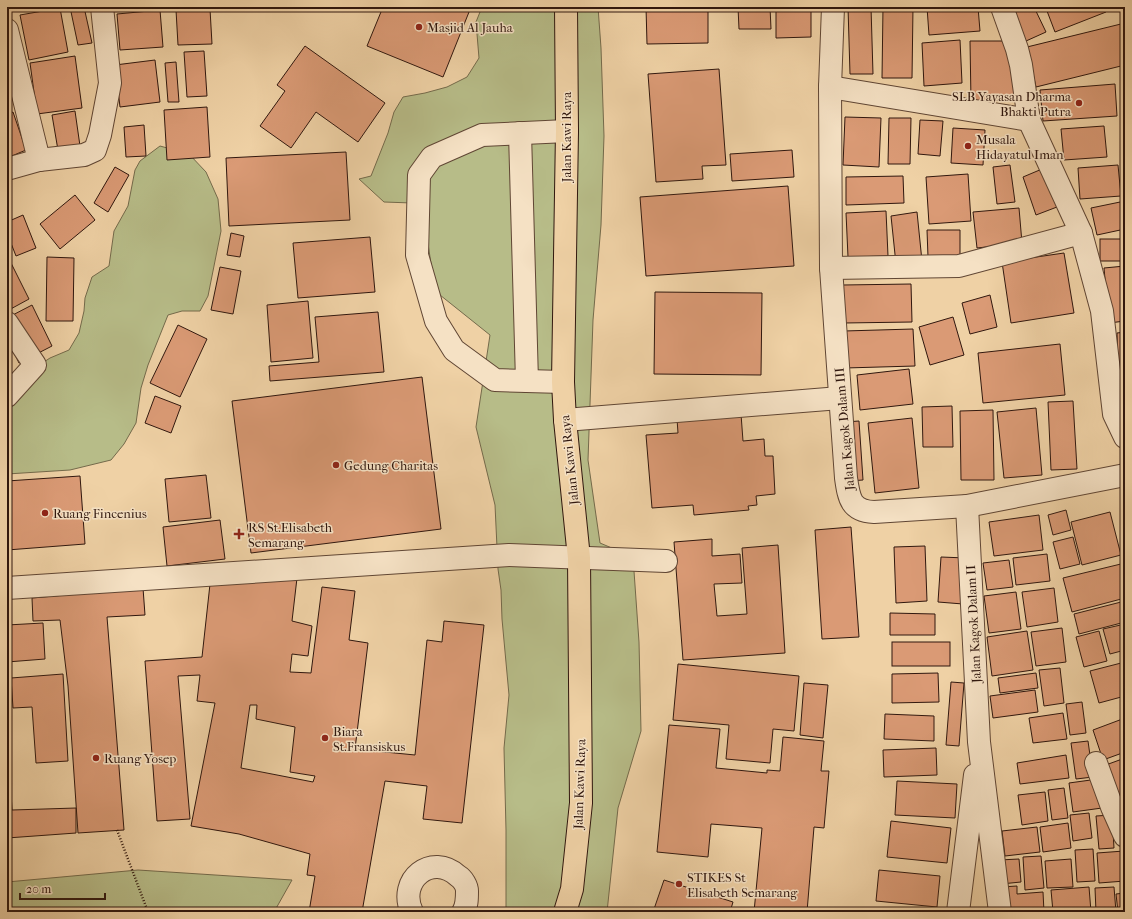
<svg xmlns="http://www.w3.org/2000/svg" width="1132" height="919" font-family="'IM FELL French Canon',serif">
<rect width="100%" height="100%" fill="#efd1a5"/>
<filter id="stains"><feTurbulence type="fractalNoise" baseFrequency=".005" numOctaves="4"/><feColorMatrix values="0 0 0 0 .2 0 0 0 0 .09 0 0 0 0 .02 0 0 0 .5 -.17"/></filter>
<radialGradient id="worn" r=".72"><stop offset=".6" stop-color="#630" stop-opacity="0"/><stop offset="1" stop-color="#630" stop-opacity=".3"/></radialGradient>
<g fill="#b7bc88" stroke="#746a4b">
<path d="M482,7H598L601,48L604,136L601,225L593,320L588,460L600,543L633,557L639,642L641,731L618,808L607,912H506V830L504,748L509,695L502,619L501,590L498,569L495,505L476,427L490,335L435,291L425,223L412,203L384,202L359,179L371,176L388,133L394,112L403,97L425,93L447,87L467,77L479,58L476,22Z"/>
<path d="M160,146L189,154L206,172L218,199L221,231L208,296L200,311H182L168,315L148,365L141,388L136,423L124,444L111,460L70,470L7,474V397L30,371L50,358L69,350L79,333L84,311L85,298L92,277L109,266L114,231L128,206L135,170L140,161Z"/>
<path d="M138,870L292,880L274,912H7V882Z"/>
</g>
<g fill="#da9a75" stroke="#30170e" fill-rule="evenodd">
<path d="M70,7H84L92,43L78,45Z"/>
<path d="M383,7H471L443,77L367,46Z"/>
<path d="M646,7H708V43L647,44Z"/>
<path d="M738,7H770L771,29H739Z"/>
<path d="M776,7H811V37L776,38Z"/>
<path d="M848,7H871L873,74H850Z"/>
<path d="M883,7H913L912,78H882Z"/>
<path d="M927,7H978L980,31L929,35Z"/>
<path d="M1010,7H1034L1046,32L1026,41Z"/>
<path d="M1056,7H1105L1106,12L1055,32L1047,11Z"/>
<path d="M60,8L68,52L29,60L20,15Z"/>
<path d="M210,9L212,44L178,45L176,10Z"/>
<path d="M160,10L163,47L120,50L117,14Z"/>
<path d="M1125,23V65L1036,87L1027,47Z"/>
<path d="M960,40L962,83L924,86L922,43Z"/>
<path d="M970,41H1013L1014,100L971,101Z"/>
<path d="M305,46L385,103L358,142L316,112L291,148L260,126L285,91L277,85Z"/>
<path d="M204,51L207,96L187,97L184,52Z"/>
<path d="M75,56L82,108L37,114L30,63Z"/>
<path d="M155,60L160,102L120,107L115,65Z"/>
<path d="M176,62L179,102H168L165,63Z"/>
<path d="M719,69L726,165L702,166L703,179L656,182L648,74Z"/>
<path d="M1115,84L1117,116L1043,121L1040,90Z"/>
<path d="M207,107L210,157L167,160L164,110Z"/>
<path d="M75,111L81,153L59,156L52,115Z"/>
<path d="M13,112L26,150L7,158V115Z"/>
<path d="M845,117L881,118L879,167L843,165Z"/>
<path d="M889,118H911L910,164H888Z"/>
<path d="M920,120L943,121L940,156L918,154Z"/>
<path d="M144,125L146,156L126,157L124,127Z"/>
<path d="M1104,126L1107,157L1064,160L1061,129Z"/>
<path d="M953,128L985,130L983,165L951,163Z"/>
<path d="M792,150L794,177L732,181L730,154Z"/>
<path d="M346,152L350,220L229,226L226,158Z"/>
<path d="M1010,165L1015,202L997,204L993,167Z"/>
<path d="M1118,165L1121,196L1080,199L1078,168Z"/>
<path d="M115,167L129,175L108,212L94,203Z"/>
<path d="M1042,169L1057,207L1036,215L1023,177Z"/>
<path d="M968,174L971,221L929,224L926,177Z"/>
<path d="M903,176L904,203L846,205V177Z"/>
<path d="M788,186L794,266L646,276L640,197Z"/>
<path d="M75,195L95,220L60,249L40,224Z"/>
<path d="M1125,201V229L1097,235L1091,208Z"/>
<path d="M1019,208L1022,243L977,248L973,212Z"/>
<path d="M886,211L888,256L848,257L846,213Z"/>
<path d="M917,212L922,261L896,264L891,216Z"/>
<path d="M23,215L36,248L16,256L7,233V222Z"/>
<path d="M927,230H960V256L928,257Z"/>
<path d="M231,233L244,236L240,257L227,255Z"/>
<path d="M370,237L375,292L298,298L293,243Z"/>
<rect x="1100" y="239" width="25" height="22"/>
<path d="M1064,253L1074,313L1011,323L1002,262Z"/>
<path d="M47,257L74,258L73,321H46Z"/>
<path d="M10,261L29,299L7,311V263Z"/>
<path d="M1125,266V321L1109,323L1104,268Z"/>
<path d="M220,267L241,271L233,314L211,310Z"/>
<path d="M911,284L912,322L844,323L843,285Z"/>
<path d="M655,292L762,293L761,375L654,374Z"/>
<path d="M990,295L997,327L970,334L962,303Z"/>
<path d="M308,301L313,358L271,362L267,305Z"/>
<path d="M32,305L52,346L19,363L7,338V318Z"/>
<path d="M378,312L384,372L270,381L269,366L319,362L315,317Z"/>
<path d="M953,317L964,355L930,365L919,327Z"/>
<path d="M178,325L207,339L180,397L150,383Z"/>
<path d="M913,329L915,366L845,368L844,331Z"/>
<path d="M1125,332V364L1118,365L1117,333Z"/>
<path d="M1060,344L1065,395L983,403L978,353Z"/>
<path d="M909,369L913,404L860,410L857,375Z"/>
<path d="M422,377L441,529L251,553L232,401Z"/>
<path d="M155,396L181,406L171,433L145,423Z"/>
<path d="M1073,401L1077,469L1051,470L1048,402Z"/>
<path d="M952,406L953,447H923L922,407Z"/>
<path d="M1036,408L1042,475L1004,478L997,412Z"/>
<path d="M993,410L994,480H961L960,411Z"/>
<path d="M741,414L743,441L764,439L765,456H773L775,494L756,496L757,505L748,506L749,510L694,515L693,505L652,508L646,435L678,433L677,419Z"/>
<path d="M912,418L919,488L875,493L868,423Z"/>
<path d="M859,421L863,480L849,481L845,422Z"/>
<path d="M206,475L211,518L169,522L165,479Z"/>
<path d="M80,476L85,544L7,550V481Z"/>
<path d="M1066,510L1071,530L1053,535L1048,515Z"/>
<path d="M1110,512L1121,555L1082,565L1071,522Z"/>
<path d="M1039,515L1043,550L994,556L989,522Z"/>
<path d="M220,520L225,559L167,566L163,527Z"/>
<path d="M851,527L859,637L822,639L815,530Z"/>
<path d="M1073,537L1080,564L1060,569L1053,542Z"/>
<path d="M712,539V556L740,554L742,583L714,584L717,616L747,614L742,548L778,545L785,653L683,660L674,542Z"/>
<path d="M925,546L927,601L896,603L894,547Z"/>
<path d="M1047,554L1050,581L1016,585L1013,558Z"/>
<path d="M941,557L966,558L963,604L938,602Z"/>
<path d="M1009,560L1013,587L987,590L983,563Z"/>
<path d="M1125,563V598L1072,612L1063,578Z"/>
<path d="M211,575L297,578L292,621L312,626L308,656L292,654L290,672L311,673L322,587L355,591L349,640L368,643L355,749L415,755L427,640L442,642L444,621L484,625L462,823L423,819L427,786L385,781L362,912H309L315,876L307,875L310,854L239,834L191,826L215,703L197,701L200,675L178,676L190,819L157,821L145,661L202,657ZM250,705H257L256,719L295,727L290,772L315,776L313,782L241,768Z"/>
<path d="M143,588L145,615L107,617L124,830L78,833L68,686L60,620L33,621L32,598Z"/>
<path d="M1054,588L1058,622L1027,627L1022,592Z"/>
<path d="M1016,592L1021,629L989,633L984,596Z"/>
<path d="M1125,601V622L1079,634L1074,614Z"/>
<path d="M890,613L935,614V635H890Z"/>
<path d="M43,623L45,659L7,662V625Z"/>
<path d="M1125,624V650L1110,654L1103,629Z"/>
<path d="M1062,628L1066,662L1036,666L1031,632Z"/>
<path d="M1027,631L1033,670L992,676L987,637Z"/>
<path d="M1099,631L1107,661L1084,667L1076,637Z"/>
<rect x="892" y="642" width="58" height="24"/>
<path d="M1125,662V696L1099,703L1090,671Z"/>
<path d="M678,664L799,676L794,731L773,729L770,763L726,759L729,725L673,720Z"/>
<path d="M1060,668L1064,703L1044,706L1039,670Z"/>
<path d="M938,673L939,702L892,703V674Z"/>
<path d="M1036,673L1038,688L1000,693L998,678Z"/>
<path d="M63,674L68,761L36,763L32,707L13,708L11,678Z"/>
<path d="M951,682L964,683L959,746L946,745Z"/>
<path d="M804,683L828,685L823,738L800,735Z"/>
<path d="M1035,690L1038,712L993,718L990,696Z"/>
<path d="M1082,702L1086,733L1070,735L1066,704Z"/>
<path d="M1063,713L1067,739L1033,743L1029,718Z"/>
<path d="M885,714L934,716V741L884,739Z"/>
<path d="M1125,718V752L1103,760L1093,730Z"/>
<path d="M7,724L12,810L76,808V833L7,838Z"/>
<path d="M669,725L720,729L716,768L767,773V770L780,771L783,737L824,741L821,771H829L824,828L814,827L807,912H754L762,828L711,824L708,857L657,852Z"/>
<path d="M1088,741L1093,777L1076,779L1071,743Z"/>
<path d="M936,748L937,775L884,777L883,750Z"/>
<path d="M1066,755L1069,778L1020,784L1017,763Z"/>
<path d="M1125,758V830L1103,766Z"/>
<path d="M1098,779L1102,808L1073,812L1069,783Z"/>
<path d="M897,781L957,784L955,818L895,815Z"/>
<path d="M1064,788L1068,818L1052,820L1048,790Z"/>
<path d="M1045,792L1048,821L1022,825L1018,795Z"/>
<path d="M1089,813L1092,838L1073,841L1070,815Z"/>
<path d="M1112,815L1114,848L1099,849L1096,816Z"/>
<path d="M891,821L951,828L947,863L887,857Z"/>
<path d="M1068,823L1071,848L1043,852L1040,827Z"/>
<path d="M1037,827L1040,852L1005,856L1002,831Z"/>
<path d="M1093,849L1095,881L1077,882L1075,850Z"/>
<path d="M1124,851L1125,881L1099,883L1097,853Z"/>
<path d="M1041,856L1044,888L1025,890L1023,857Z"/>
<path d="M1019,859L1021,882L1001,884L999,860Z"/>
<path d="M1071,859L1073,887L1047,888L1045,861Z"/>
<path d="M879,870L940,876L937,907L876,901Z"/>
<path d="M664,880L733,902L730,912H653Z"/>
<path d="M1017,886V894L1043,892L1044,912H1003L1001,887Z"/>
<path d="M1089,887L1091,912H1053L1051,890Z"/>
<path d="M1114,887L1116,912H1096L1095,888Z"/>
<path d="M1125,893V912H1118L1116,894Z"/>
</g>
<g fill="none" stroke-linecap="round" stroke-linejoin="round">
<defs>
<g id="minor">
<path d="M833,7L830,87L831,268L846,478C849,499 851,511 874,512L967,506L1125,475"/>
<path d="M1002,7L1017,49L1021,65L1029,120L1081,233L1102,311L1114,414L1125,437"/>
<path d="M7,30L39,160"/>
<path d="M830,87L1029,120"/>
<path d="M520,133L527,381"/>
<path d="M7,169L39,160L84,155L95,150L100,135L110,83L102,7"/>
<path d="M831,268L959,266L1081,233"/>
<path d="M7,323L35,365L7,396"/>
<path d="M563,382L495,380L454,350L436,321L417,255L419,175L432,157L482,135L567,131"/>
<path d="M565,420L840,398"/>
<path d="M967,506L979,742L1000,912"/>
<path d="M7,588L509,555L666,561"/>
<path d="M1096,763L1112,807L1125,836"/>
<path d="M412,912C397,880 432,852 458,876C463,879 467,886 467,891C467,899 467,906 463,912"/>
<path d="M958,912L975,775"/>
</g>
<path id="major" d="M565,912L572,889L581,803L579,558L565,420L563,382L567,131L566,7"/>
</defs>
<use href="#minor" stroke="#604634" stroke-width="24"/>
<use href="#major" stroke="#30170e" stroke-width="24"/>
<path stroke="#30170e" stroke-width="2.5" stroke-dasharray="1 2" stroke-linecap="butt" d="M117,830L148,912"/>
<use href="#minor" stroke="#f5e1c4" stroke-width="22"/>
<use href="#major" stroke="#efd1a5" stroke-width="22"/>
</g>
<g fill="#8f2418" stroke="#f5e1c4" stroke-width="1.5">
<circle cx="419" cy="27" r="4"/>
<circle cx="1079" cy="103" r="4"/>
<circle cx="968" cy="146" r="4"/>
<circle cx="336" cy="465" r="4"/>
<circle cx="45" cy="513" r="4"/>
<path d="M237 528h4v4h4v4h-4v4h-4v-4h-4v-4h4z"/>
<circle cx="325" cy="738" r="4"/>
<circle cx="96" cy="758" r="4"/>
<circle cx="679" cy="884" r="4"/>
</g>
<g text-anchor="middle" stroke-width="3" stroke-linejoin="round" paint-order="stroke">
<g font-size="13" fill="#30170e" stroke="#f5e1c4" text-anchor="start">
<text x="427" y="32">Masjid Al Jauha</text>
<text x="1071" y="101" text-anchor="end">SLB Yayasan Dharma<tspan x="1071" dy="15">Bhakti Putra</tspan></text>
<text x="976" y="144">Musala<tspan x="976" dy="15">Hidayatul Iman</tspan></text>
<text x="344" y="470">Gedung Charitas</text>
<text x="53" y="518">Ruang Fincenius</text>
<text x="248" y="532">RS St.Elisabeth<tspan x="248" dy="15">Semarang</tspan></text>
<text x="333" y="736">Biara<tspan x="333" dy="15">St.Fransiskus</tspan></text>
<text x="104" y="763">Ruang Yosep</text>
<text x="687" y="882">STIKES St<tspan x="687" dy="15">Elisabeth Semarang</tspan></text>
</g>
<g font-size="13" fill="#30170e" stroke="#f5e1c4">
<text transform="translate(566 137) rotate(-90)" y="5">Jalan Kawi Raya</text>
<text transform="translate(844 429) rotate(-95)" y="5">Jalan Kagok Dalam III</text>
<text transform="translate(569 460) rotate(-96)" y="5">Jalan Kawi Raya</text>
<text transform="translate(973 624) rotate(-93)" y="5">Jalan Kagok Dalam II</text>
<text transform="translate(579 784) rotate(-88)" y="5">Jalan Kawi Raya</text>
</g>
</g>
<rect width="1132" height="919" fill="none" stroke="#efd1a5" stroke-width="24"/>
<rect x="8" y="8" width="1116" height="903" fill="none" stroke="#30170e" stroke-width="2"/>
<rect x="12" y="12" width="1108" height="895" fill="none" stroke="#30170e"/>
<path d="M20 893v6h85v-6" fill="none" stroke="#30170e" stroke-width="2"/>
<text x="26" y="893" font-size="12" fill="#30170e" stroke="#f5e1c4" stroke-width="3" paint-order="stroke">20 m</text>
<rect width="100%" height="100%" filter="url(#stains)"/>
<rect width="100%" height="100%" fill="url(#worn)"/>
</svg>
